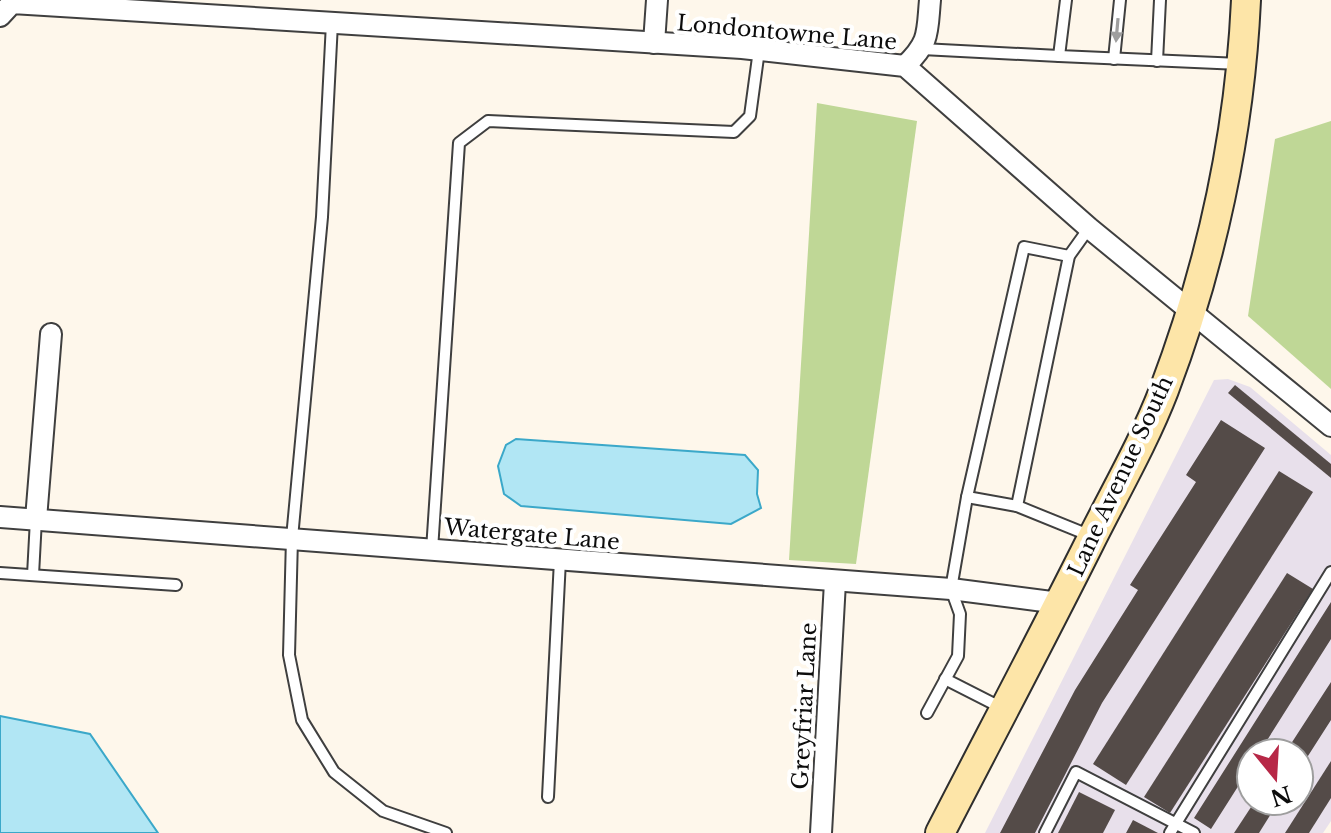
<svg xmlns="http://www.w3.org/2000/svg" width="1331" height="833" font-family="'Libre Baskerville',serif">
<rect width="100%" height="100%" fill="#fef7eb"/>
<path fill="#e8e0eb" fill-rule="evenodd" d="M1228,379L1250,387L1331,455V821L1323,833H985L1214,380ZM1251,753H1299V801H1251Z"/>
<g fill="#bfd796">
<path d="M817,103L917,121L856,564L789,560Z"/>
<path d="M1331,121V389L1248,316L1275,139Z"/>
</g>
<g fill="#b1e6f4" stroke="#3ba8c9" stroke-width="2">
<path d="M516,439L745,455L758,470L757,494L761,508L731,524L521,506L504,494L498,466L506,445Z"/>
<path d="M0,716L90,734L158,833H0Z"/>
</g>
<g fill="#544b48">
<path d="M1235,385L1331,464V478L1228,393Z"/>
<path d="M1221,420L1265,448L1102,703L1035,833H1000L1075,690L1138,590L1130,585L1196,482L1186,475Z"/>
<path d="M1279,471L1313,492L1126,785L1093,764Z"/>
<path d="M1287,573L1313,589L1170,813L1144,797Z"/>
<path d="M1331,602V639L1259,753H1251V766L1211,829L1194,818Z"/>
<path d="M1331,682V720L1299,770V753H1285Z"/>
<path d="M1331,761V798L1309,833H1285Z"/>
<path d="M1079,792L1115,810L1103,833H1058Z"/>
<path d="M1255,801H1279L1259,833H1234Z"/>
<path d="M1133,820L1158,833H1126Z"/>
</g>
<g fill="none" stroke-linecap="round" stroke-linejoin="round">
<defs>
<g id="lane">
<path d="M1066,0L1059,56L1240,64"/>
<path d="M332,23L322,217L292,538L289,655L302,720L334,772L383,811L446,833"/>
<path d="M922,49L1059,56"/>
<path d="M1114,59L1120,0"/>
<path d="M1157,61L1160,0"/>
<path d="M967,497L1017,506L1091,536"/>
<path d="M1017,506L1069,256L1089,228"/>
<path d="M432,550L459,143L488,121L734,132L750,116L759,50"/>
<path d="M0,573L176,585"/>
<path d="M33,575L36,519"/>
<path d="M945,679L1004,709"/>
<path d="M927,713L958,656L960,614L951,589L967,497L1024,247L1069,256"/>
<path d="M548,797L560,560"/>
<path d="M1045,833L1076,772L1194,833"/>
<path d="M1170,833L1331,572"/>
</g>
<g id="street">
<path d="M0,16L12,3L742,48L905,66L1089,228L1331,426"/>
<path d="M654,43L657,0"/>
<path d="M905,66C930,42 927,33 930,0"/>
<path d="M0,517L951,589L1059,603"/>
<path d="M36,519L51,334"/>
<path d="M821,833L835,582"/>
</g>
<path id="secondary" d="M940,833C990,736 1041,640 1090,542C1115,492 1144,442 1164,390C1211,266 1240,132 1246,0"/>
</defs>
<use href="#lane" stroke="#3f3f3f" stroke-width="14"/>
<use href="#street" stroke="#3f3f3f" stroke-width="24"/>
<use href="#secondary" stroke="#2e2e2e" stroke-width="32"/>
<use href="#lane" stroke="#fff" stroke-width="10"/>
<use href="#street" stroke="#fff" stroke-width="20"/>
<use href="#secondary" stroke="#fde5a8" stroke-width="28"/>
</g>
<defs><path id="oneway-solid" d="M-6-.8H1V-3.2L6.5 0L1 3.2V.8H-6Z" transform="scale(2)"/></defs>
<use fill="#9e9e9e" href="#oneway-solid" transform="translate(1117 30) rotate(95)"/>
<g text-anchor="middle" stroke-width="8" stroke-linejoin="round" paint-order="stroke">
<g font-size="22" fill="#0c0c0c" stroke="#fff">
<text transform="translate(787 32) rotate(5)" y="8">Londontowne Lane</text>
<text transform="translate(1120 476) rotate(-65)" y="8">Lane Avenue South</text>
<text transform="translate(532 534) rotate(5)" y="8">Watergate Lane</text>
<text transform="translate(804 706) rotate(-87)" y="8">Greyfriar Lane</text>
</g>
</g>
<g transform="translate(1275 777) rotate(162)"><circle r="38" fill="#ffffff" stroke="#9e9e9e" stroke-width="2"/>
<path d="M0-6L14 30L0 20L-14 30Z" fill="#b72847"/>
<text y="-12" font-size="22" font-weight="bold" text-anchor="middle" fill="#0c0c0c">N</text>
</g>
</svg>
